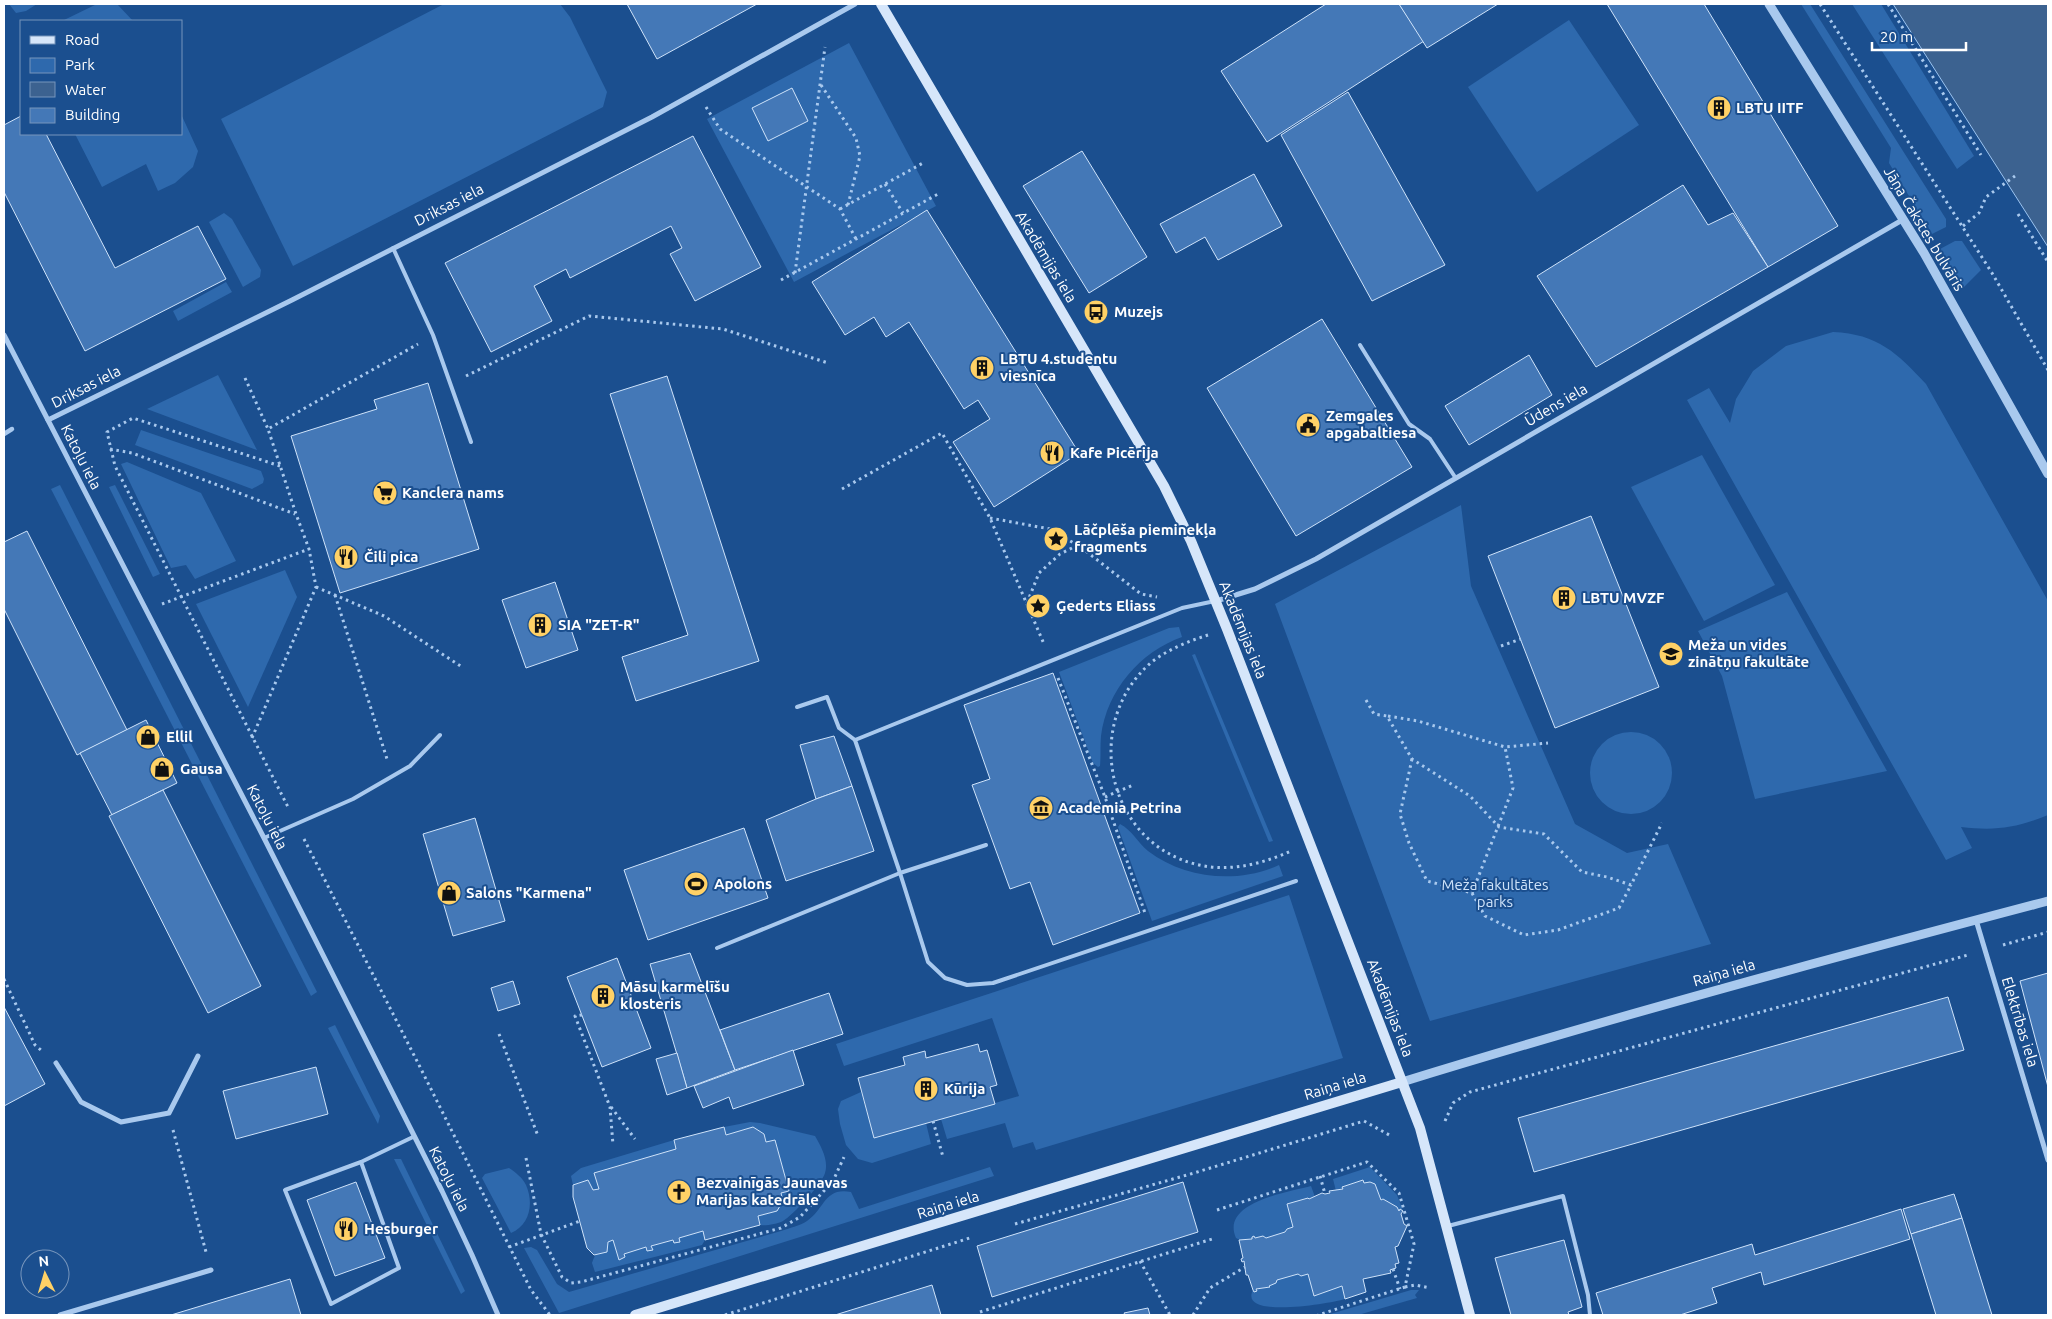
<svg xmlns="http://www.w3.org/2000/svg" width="2052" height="1319" font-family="Ubuntu,sans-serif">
<rect width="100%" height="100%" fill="#1b4f8f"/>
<g fill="#2e69ad">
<path d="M9,4H37L26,11L16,13Z"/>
<path d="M97,4H117L133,21H62Z"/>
<path d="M444,4H560L570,17L607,92L603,107L293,266L221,119Z"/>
<path d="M1801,4H1810L1946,219V227L1932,234L1889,163L1891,148Z"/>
<path d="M1852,4H1881L1974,156L1957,169Z"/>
<path d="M1569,20L1639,125L1537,192L1468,87Z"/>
<path d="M849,43L936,206L794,282L707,119Z"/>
<path d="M181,114L198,151L193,167L175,183L158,191L146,164L102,187L75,134H181Z"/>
<path d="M224,213L232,219L261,270L260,277L243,287L209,222Z"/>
<path d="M1955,241H1962L1981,270L1963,288L1940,249Z"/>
<path d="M226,282L232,292L178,321L173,311Z"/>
<path d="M1833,332C1878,334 1897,353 1926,384L2048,601V815C2016,828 1996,831 1961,827L1972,848L1946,860L1687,400L1709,388L1730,423L1736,399L1753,371L1786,346Z"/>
<path d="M218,375L257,450L147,409Z"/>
<path d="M141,430L261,471L264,479L263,483L252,489L135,445Z"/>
<path d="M1702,455L1775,585L1704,621L1631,487Z"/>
<path d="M127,462L201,493L236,561L195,579L186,565L171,568L121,464Z"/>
<path d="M60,485L317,992L311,996L51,489Z"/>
<path d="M115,485L160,574L153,577L109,487Z"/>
<path d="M1461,505L1471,586L1575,824L1627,853L1668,844L1711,944L1430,1021L1275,604Z"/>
<path d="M285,570L297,597L248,707L196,604Z"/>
<path d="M1787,592L1887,771L1755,799L1722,676L1698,631Z"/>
<path d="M1179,627L1182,637C1140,652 1107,690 1101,736C1100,746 1101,756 1100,766L1098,767L1093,763L1059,672L1169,628Z"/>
<path d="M1195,654L1273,841L1269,842L1192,655Z"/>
<circle cx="1631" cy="773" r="41"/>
<path d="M1120,824C1132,830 1138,843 1148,851C1185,879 1237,884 1279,865L1283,876L1152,921L1118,827Z"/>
<path d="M1289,895L1343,1058L1036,1150L1033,1142L1013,1148L1005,1123L947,1139L941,1119L1019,1096L992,1018L844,1066L836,1044Z"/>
<path d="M335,1025L380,1116L378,1124L328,1028Z"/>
<path d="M861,1092L874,1137L926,1123L931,1144L872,1163L858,1159L846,1145L840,1124L838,1109L841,1101Z"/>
<path d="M750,1122L760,1123L815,1136C821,1146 829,1161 825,1173C822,1184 793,1215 783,1221C777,1224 766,1226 760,1225L758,1216L777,1211L781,1193L789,1190L775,1141L766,1142L764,1134L753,1127L726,1135L724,1127Z"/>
<path d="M674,1140L676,1149L594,1173L599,1189L593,1190L588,1181L573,1185L571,1176L581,1168Z"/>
<path d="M394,1159H401L465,1291L461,1294Z"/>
<path d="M990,1167L994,1176L559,1313L524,1248L531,1247L537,1250L557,1284L569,1292L781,1231C789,1228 800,1226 807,1221C825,1209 824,1187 851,1192L859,1209Z"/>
<path d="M1370,1167L1397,1195L1403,1211L1400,1209L1399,1211L1397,1207L1383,1199L1381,1200L1375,1185L1370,1182L1364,1183L1363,1180L1336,1191L1333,1179Z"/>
<path d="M509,1168C515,1172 523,1178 526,1185C534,1203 530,1225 511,1233L482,1178L485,1174Z"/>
<path d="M1311,1186L1315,1197L1287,1204L1293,1227L1287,1229L1285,1232L1266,1238L1262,1236L1255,1238L1254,1236L1252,1239L1242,1241L1236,1238C1220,1202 1289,1192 1311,1186Z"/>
<path d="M703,1231L705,1240L702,1245L595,1272L592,1263C595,1253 603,1243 613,1240L619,1259L625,1257L624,1254L646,1247L647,1251L652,1250L651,1246L673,1240L674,1243L680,1242L679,1238Z"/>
<path d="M1298,1274L1301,1276L1308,1274L1314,1296L1342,1286L1345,1299C1328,1304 1238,1319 1253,1290L1269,1287V1286L1276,1283L1277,1280Z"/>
<path d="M1411,1290H1419L1415,1295L1417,1298L1358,1315H1327Z"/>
</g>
<path fill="#3c6290" stroke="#9cc4f0" d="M1893,4H2048V247Z"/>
<g fill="#4478b7" stroke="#cfe3fa">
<path d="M627,4H757L657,59Z"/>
<path d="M1326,4H1399L1424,41L1267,142L1221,71Z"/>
<path d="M1399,4H1498L1427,48Z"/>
<path d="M1607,4H1704L1838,226L1768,267Z"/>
<path d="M792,88L808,121L768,141L752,108Z"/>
<path d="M1348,92L1445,265L1372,301L1281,135Z"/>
<path d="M21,116V134H46L115,268L198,226L226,279L85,351L4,192V125Z"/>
<path d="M693,136L761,267L695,301L670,254L682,248L671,226L570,278L566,269L534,286L552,321L491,352L445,263Z"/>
<path d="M1082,151L1147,257L1089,293L1023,186Z"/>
<path d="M1254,174L1282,226L1218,260L1205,237L1176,253L1160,224Z"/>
<path d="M1683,185L1708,225L1733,213L1768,267L1596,367L1537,276Z"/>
<path d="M927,210L1079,453L994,507L953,442L990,419L978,400L964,409L909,322L886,337L874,317L845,335L812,282Z"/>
<path d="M1322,319L1412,467L1296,536L1207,388Z"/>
<path d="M1529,355L1552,395L1469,445L1445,406Z"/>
<path d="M667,376L759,661L636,701L622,657L688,635L610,394Z"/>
<path d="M428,383L479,549L340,593L291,436L377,409L374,400Z"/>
<path d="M1591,516L1659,687L1555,728L1488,556Z"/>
<path d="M27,531L127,730L77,755L4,609V542Z"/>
<path d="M555,582L578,650L526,668L502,600Z"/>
<path d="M1053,673L1140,913L1053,945L1030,882L1010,889L972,785L990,779L964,705Z"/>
<path d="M146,720L177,783L112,815L80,753Z"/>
<path d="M834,736L852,786L816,799L800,745Z"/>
<path d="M852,786L874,851L786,881L766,820L816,799Z"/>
<path d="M163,790L261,986L208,1013L109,816Z"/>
<path d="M475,818L505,921L453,936L423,834Z"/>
<path d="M744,828L768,898L648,940L624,870Z"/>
<path d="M690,953L735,1070L687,1088L650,964Z"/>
<path d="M617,958L651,1048L602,1067L567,977Z"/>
<path d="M2048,973V1087L2020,981Z"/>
<path d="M513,981L520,1004L498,1011L491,988Z"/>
<path d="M829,993L843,1034L735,1070L720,1030Z"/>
<path d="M1948,997L1964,1050L1534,1172L1518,1118Z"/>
<path d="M4,1007L45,1084L4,1106Z"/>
<path d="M978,1044L980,1052L987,1050L997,1085L990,1087L995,1104L874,1138L858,1078L905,1065L903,1057L925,1051L926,1058Z"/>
<path d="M793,1050L804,1085L733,1109L729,1097L703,1108L694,1086Z"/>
<path d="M677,1053L687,1088L667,1095L656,1059Z"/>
<path d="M316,1067L328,1114L236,1139L223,1091Z"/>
<path d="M724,1127L726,1135L753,1127L764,1134L766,1142L775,1140L789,1191L781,1193L783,1201L777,1211L758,1216L760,1225L705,1240L703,1231L679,1238L680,1242L674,1243L673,1240L651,1246L653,1250L647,1251L646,1247L624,1254L625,1257L619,1260L613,1240L608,1242L607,1252L594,1255L587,1248L573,1197V1185L588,1180L593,1190L599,1189L594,1173L676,1149L674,1140Z"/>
<path d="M1363,1180L1364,1183L1370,1182L1375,1184L1381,1200L1383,1199L1397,1207L1399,1211L1400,1209L1403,1211L1401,1214L1404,1224L1407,1226L1398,1246L1395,1247L1399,1263L1395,1264L1396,1268L1390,1270L1391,1273L1363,1279L1366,1292L1345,1299L1342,1286L1314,1296L1308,1274L1301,1276L1298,1274L1277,1280L1276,1283L1269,1286L1270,1287L1256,1289L1257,1291L1254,1292L1253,1290L1248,1275H1246L1244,1261L1242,1262L1241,1259L1243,1258L1239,1240L1252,1239V1237L1254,1236L1255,1238L1263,1236L1266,1238L1285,1232L1287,1229L1293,1227L1287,1204L1308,1198L1309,1199L1322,1193L1325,1194L1330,1193L1329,1191L1343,1189L1342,1187Z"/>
<path d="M356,1182L385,1258L335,1276L307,1200Z"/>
<path d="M1183,1182L1198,1232L992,1297L977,1246Z"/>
<path d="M1954,1194L1962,1218L1911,1234L1903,1209Z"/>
<path d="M1901,1209L1910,1239L1764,1285L1761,1272L1712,1288L1717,1303L1680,1315H1603L1596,1293L1752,1244L1755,1255Z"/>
<path d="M1962,1218L1992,1315H1936L1911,1234Z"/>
<path d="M1564,1240L1582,1307L1568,1312L1569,1315H1511L1495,1258Z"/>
<path d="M290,1279L301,1315H171Z"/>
<path d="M932,1285L941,1315H835Z"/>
<path d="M1148,1308L1150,1315H1125L1124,1313Z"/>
</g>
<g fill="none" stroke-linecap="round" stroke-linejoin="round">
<g stroke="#a9c9ee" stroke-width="3" stroke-dasharray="2.5 4" stroke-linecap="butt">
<path d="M1820,4L1992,273L2048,370"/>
<path d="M1888,4L1981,155"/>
<path d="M821,85L856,138L860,156L848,205"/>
<path d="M706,107L720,129L840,209L856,239"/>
<path d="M885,184L903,213"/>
<path d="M840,209L923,163"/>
<path d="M2018,214L2048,262"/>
<path d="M1963,226L1979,213L1986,197L2015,176"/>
<path d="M795,273L825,47"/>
<path d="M781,280L940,193"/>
<path d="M466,376L589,316L723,329L828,363"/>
<path d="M245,378L268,429"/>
<path d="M110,449L132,453L295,514"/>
<path d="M280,466L133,418L107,432L115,466L289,809"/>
<path d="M842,489L942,433L990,518L1044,644"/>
<path d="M990,518L1050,529L1077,545"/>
<path d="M316,587L384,616L462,667"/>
<path d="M335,595L387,759"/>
<path d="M1027,603L1039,573L1060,554L1078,545L1141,594L1157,597"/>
<path d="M162,604L309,549"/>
<path d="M1208,635C1189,641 1169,649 1153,661C1081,720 1105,844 1199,865C1230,872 1262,864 1291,851"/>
<path d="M1501,646L1521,639"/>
<path d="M1058,678L1105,797L1145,913"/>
<path d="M1366,700L1374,714L1387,716L1412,759L1470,796L1499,827L1544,834L1582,872L1607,877L1631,885L1662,823"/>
<path d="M1388,716L1418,721L1505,747L1548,743"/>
<path d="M252,738L316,587L309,549L296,514L268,429L418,344"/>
<path d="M1412,759L1400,814L1409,843L1427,881L1472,893L1513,788L1505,747"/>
<path d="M1105,797L1133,785"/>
<path d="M304,839L420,1067L531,1290L550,1315"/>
<path d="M1472,893L1485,916L1524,935L1558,930L1619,908L1631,885"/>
<path d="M2003,945L2048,932"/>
<path d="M4,979L35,1045L42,1051"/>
<path d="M582,1015L575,1016L610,1107L613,1145"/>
<path d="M499,1034L538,1136"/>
<path d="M611,1107L635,1139"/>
<path d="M933,1121L943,1157"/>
<path d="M1445,1121L1453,1103L1470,1092L1968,955"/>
<path d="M173,1130L206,1252"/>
<path d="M526,1158L541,1234L562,1277L571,1283L581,1282L781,1228L800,1217L833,1181L844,1157"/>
<path d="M1320,1176L1325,1194"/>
<path d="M1217,1210L1367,1162L1399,1193L1414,1244L1405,1287L1318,1315"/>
<path d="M1015,1224L1194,1173L1364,1121L1391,1136"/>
<path d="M509,1247L580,1221"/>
<path d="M1140,1261L1170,1315"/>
<path d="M1393,1269L1400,1289"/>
<path d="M1405,1287L1415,1285L1430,1288"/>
<path d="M980,1312L1212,1239"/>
<path d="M725,1315L973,1237"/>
<path d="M1193,1315L1210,1288L1245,1267"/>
</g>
<g stroke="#a9c9ee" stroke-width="4">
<path d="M393,248L433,335L471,442"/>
<path d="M1360,345L1409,424L1430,439L1455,477"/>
<path d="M797,707L827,697L839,728L855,740"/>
<path d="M264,838L353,799L410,766L440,735"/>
<path d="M986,845L900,873L928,962L945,978L967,985L993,983L1296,881"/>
<path d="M717,948L900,873L855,740L1182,608L1215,601"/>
<path d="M361,1162L399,1268L331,1304L285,1190L361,1162L413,1137"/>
<path d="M1448,1226L1563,1196L1588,1295L1590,1315"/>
</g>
<path stroke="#a9c9ee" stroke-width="4.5" d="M4,434L12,429"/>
<g stroke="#a9c9ee" stroke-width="5">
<path d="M4,335L264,838L442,1191L472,1255L498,1315"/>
<path d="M48,420L292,300L652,117L855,4"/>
<path d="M1216,601L1255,589L1316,559L1904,219"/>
<path d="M1976,920L2048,1160"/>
<path d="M56,1063L81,1102L121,1122L169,1113L198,1056"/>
<path d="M60,1315L211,1270"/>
</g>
<g stroke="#a9c9ee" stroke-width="9">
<path d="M1769,4L1924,253L2048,474"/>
<path d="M1402,1082C1616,1016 1832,958 2048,901"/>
</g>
<g stroke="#d6e6fa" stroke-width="10">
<path d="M881,4L1164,486L1191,541L1227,629L1420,1128L1470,1315"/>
<path d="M635,1315L1402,1082"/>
</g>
</g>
<defs>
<symbol id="building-disc" viewBox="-11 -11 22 22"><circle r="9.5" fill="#ffd166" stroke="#1b4f8f"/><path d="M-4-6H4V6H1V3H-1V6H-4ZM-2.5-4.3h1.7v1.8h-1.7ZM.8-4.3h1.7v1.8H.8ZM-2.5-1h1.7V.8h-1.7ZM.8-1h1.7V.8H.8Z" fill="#111"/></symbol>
<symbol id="bus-disc" viewBox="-11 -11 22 22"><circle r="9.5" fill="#ffd166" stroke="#1b4f8f"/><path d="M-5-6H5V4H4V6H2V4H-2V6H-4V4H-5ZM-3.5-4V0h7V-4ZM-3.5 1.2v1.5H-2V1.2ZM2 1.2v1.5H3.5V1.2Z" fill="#111"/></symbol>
<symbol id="civic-disc" viewBox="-11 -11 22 22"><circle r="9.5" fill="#ffd166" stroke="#1b4f8f"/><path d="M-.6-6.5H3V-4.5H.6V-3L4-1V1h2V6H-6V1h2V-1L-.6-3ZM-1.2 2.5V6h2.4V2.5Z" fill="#111"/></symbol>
<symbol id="restaurant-disc" viewBox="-11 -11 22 22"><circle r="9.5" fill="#ffd166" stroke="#1b4f8f"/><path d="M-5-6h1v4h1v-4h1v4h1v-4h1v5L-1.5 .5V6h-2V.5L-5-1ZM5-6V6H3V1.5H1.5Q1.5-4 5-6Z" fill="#111"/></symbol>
<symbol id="supermarket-disc" viewBox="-11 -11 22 22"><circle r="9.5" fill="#ffd166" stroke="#1b4f8f"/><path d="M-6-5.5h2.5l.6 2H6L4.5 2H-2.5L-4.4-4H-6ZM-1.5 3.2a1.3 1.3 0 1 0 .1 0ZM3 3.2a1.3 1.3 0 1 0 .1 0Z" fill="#111"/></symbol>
<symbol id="sight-disc" viewBox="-11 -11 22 22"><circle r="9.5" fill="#ffd166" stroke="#1b4f8f"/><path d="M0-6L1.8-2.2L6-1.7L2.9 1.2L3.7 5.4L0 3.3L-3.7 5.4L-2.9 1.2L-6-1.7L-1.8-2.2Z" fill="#111"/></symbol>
<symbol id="university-disc" viewBox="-11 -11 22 22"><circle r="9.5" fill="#ffd166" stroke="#1b4f8f"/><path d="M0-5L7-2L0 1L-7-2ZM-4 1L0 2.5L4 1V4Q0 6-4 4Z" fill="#111"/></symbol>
<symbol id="shop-disc" viewBox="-11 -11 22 22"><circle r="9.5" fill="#ffd166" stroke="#1b4f8f"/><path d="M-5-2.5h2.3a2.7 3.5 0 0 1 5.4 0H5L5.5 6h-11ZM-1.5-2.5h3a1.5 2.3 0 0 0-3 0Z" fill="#111"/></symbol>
<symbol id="museum-disc" viewBox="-11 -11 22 22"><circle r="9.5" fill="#ffd166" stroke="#1b4f8f"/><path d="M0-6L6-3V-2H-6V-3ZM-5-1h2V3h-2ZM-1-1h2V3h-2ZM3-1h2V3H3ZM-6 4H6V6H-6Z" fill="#111"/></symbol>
<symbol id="stadium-disc" viewBox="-11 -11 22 22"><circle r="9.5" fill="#ffd166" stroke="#1b4f8f"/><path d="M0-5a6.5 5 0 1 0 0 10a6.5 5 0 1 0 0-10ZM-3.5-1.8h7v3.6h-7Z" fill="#111"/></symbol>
<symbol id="church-disc" viewBox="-11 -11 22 22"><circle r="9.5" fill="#ffd166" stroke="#1b4f8f"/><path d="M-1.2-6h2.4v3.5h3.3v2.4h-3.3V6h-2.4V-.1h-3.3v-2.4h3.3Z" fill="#111"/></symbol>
</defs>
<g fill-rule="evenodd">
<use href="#building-disc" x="1705" y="94" width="28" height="28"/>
<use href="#bus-disc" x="1082" y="298" width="28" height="28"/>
<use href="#building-disc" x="968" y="354" width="28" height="28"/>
<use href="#civic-disc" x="1294" y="411" width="28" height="28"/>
<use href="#restaurant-disc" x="1038" y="439" width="28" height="28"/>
<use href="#supermarket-disc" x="371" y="479" width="28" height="28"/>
<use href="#sight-disc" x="1042" y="525" width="28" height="28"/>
<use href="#restaurant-disc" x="332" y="543" width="28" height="28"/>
<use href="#building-disc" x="1550" y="584" width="28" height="28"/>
<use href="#sight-disc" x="1024" y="592" width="28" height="28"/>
<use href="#building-disc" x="526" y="611" width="28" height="28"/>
<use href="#university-disc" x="1657" y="640" width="28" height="28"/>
<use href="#shop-disc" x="134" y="723" width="28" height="28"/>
<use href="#shop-disc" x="148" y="755" width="28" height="28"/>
<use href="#museum-disc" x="1027" y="794" width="28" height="28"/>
<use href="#stadium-disc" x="682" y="870" width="28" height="28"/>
<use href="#shop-disc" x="435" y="879" width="28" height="28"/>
<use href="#building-disc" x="589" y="982" width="28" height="28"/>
<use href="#building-disc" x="912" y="1075" width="28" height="28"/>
<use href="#church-disc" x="665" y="1178" width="28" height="28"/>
<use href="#restaurant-disc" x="332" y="1215" width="28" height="28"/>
</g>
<g text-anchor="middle" stroke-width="4" stroke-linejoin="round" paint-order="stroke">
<g font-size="15" font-weight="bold" fill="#fff" stroke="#1b4f8f" text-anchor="start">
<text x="1736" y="113">LBTU IITF</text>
<text x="1114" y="317">Muzejs</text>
<text x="1000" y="364">LBTU 4.studentu<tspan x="1000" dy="17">viesnīca</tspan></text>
<text x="1326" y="421">Zemgales<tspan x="1326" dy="17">apgabaltiesa</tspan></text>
<text x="1070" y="458">Kafe Picērija</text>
<text x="402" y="498">Kanclera nams</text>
<text x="1074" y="535">Lāčplēša pieminekļa<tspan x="1074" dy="17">fragments</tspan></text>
<text x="364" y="562">Čili pica</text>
<text x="1582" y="603">LBTU MVZF</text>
<text x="1056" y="611">Ģederts Eliass</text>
<text x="558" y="630">SIA "ZET-R"</text>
<text x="1688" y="650">Meža un vides<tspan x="1688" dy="17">zinātņu fakultāte</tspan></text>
<text x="166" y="742">Ellil</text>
<text x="180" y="774">Gausa</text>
<text x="1058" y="813">Academia Petrina</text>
<text x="714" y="889">Apolons</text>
<text x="466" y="898">Salons "Karmena"</text>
<text x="620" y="992">Māsu karmelīšu<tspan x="620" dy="17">klosteris</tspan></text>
<text x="944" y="1094">Kūrija</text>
<text x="696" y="1188">Bezvainīgās Jaunavas<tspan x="696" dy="17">Marijas katedrāle</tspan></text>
<text x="364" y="1234">Hesburger</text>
</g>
<g font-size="15" fill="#fff" stroke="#1b4f8f">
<text transform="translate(449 205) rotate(-27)" y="5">Driksas iela</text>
<text transform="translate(1924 229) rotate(59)" y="5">Jāņa Čakstes bulvāris</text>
<text transform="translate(1046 257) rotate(59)" y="5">Akadēmijas iela</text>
<text transform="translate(86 387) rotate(-27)" y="5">Driksas iela</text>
<text transform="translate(1556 405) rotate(-30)" y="5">Ūdens iela</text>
<text transform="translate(81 457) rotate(63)" y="5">Katoļu iela</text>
<text transform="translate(1243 630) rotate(68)" y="5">Akadēmijas iela</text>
<text transform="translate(267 817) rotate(63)" y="5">Katoļu iela</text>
<text transform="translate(1724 973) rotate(-16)" y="5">Raiņa iela</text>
<text transform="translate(1390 1008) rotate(69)" y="5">Akadēmijas iela</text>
<text transform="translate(2020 1022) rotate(73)" y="5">Elektrības iela</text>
<text transform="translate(1335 1086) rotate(-17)" y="5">Raiņa iela</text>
<text transform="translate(449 1179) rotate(63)" y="5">Katoļu iela</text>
<text transform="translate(948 1205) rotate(-17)" y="5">Raiņa iela</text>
</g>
<g font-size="15" fill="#cfe3fa" stroke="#1b4f8f">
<text x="1495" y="890">Meža fakultātes<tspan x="1495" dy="17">parks</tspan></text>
</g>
</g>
<rect width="2052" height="1319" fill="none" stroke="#ffffff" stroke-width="10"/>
<rect x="20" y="20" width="162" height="115" fill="#1b4f8f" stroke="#7695bc"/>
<rect x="30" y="36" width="25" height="8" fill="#d6e6fa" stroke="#7695bc"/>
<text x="65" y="45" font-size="15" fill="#ffffff">Road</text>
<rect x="30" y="58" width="25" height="15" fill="#2e69ad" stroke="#7695bc"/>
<text x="65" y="70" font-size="15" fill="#ffffff">Park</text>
<rect x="30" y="82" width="25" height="15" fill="#3c6290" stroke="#7695bc"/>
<text x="65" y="95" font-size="15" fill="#ffffff">Water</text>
<rect x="30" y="108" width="25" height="15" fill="#4478b7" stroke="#7695bc"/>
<text x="65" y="120" font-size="15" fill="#ffffff">Building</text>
<g transform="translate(45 1274) rotate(355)"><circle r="24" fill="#1b4f8f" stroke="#7695bc"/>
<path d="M0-4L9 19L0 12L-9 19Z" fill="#ffd166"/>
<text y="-8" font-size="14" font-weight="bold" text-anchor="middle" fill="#ffffff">N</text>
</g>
<path d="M1872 42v8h94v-8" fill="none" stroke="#ffffff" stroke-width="2.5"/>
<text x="1880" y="42" font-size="15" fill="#ffffff" stroke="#1b4f8f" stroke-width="4" paint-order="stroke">20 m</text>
</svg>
